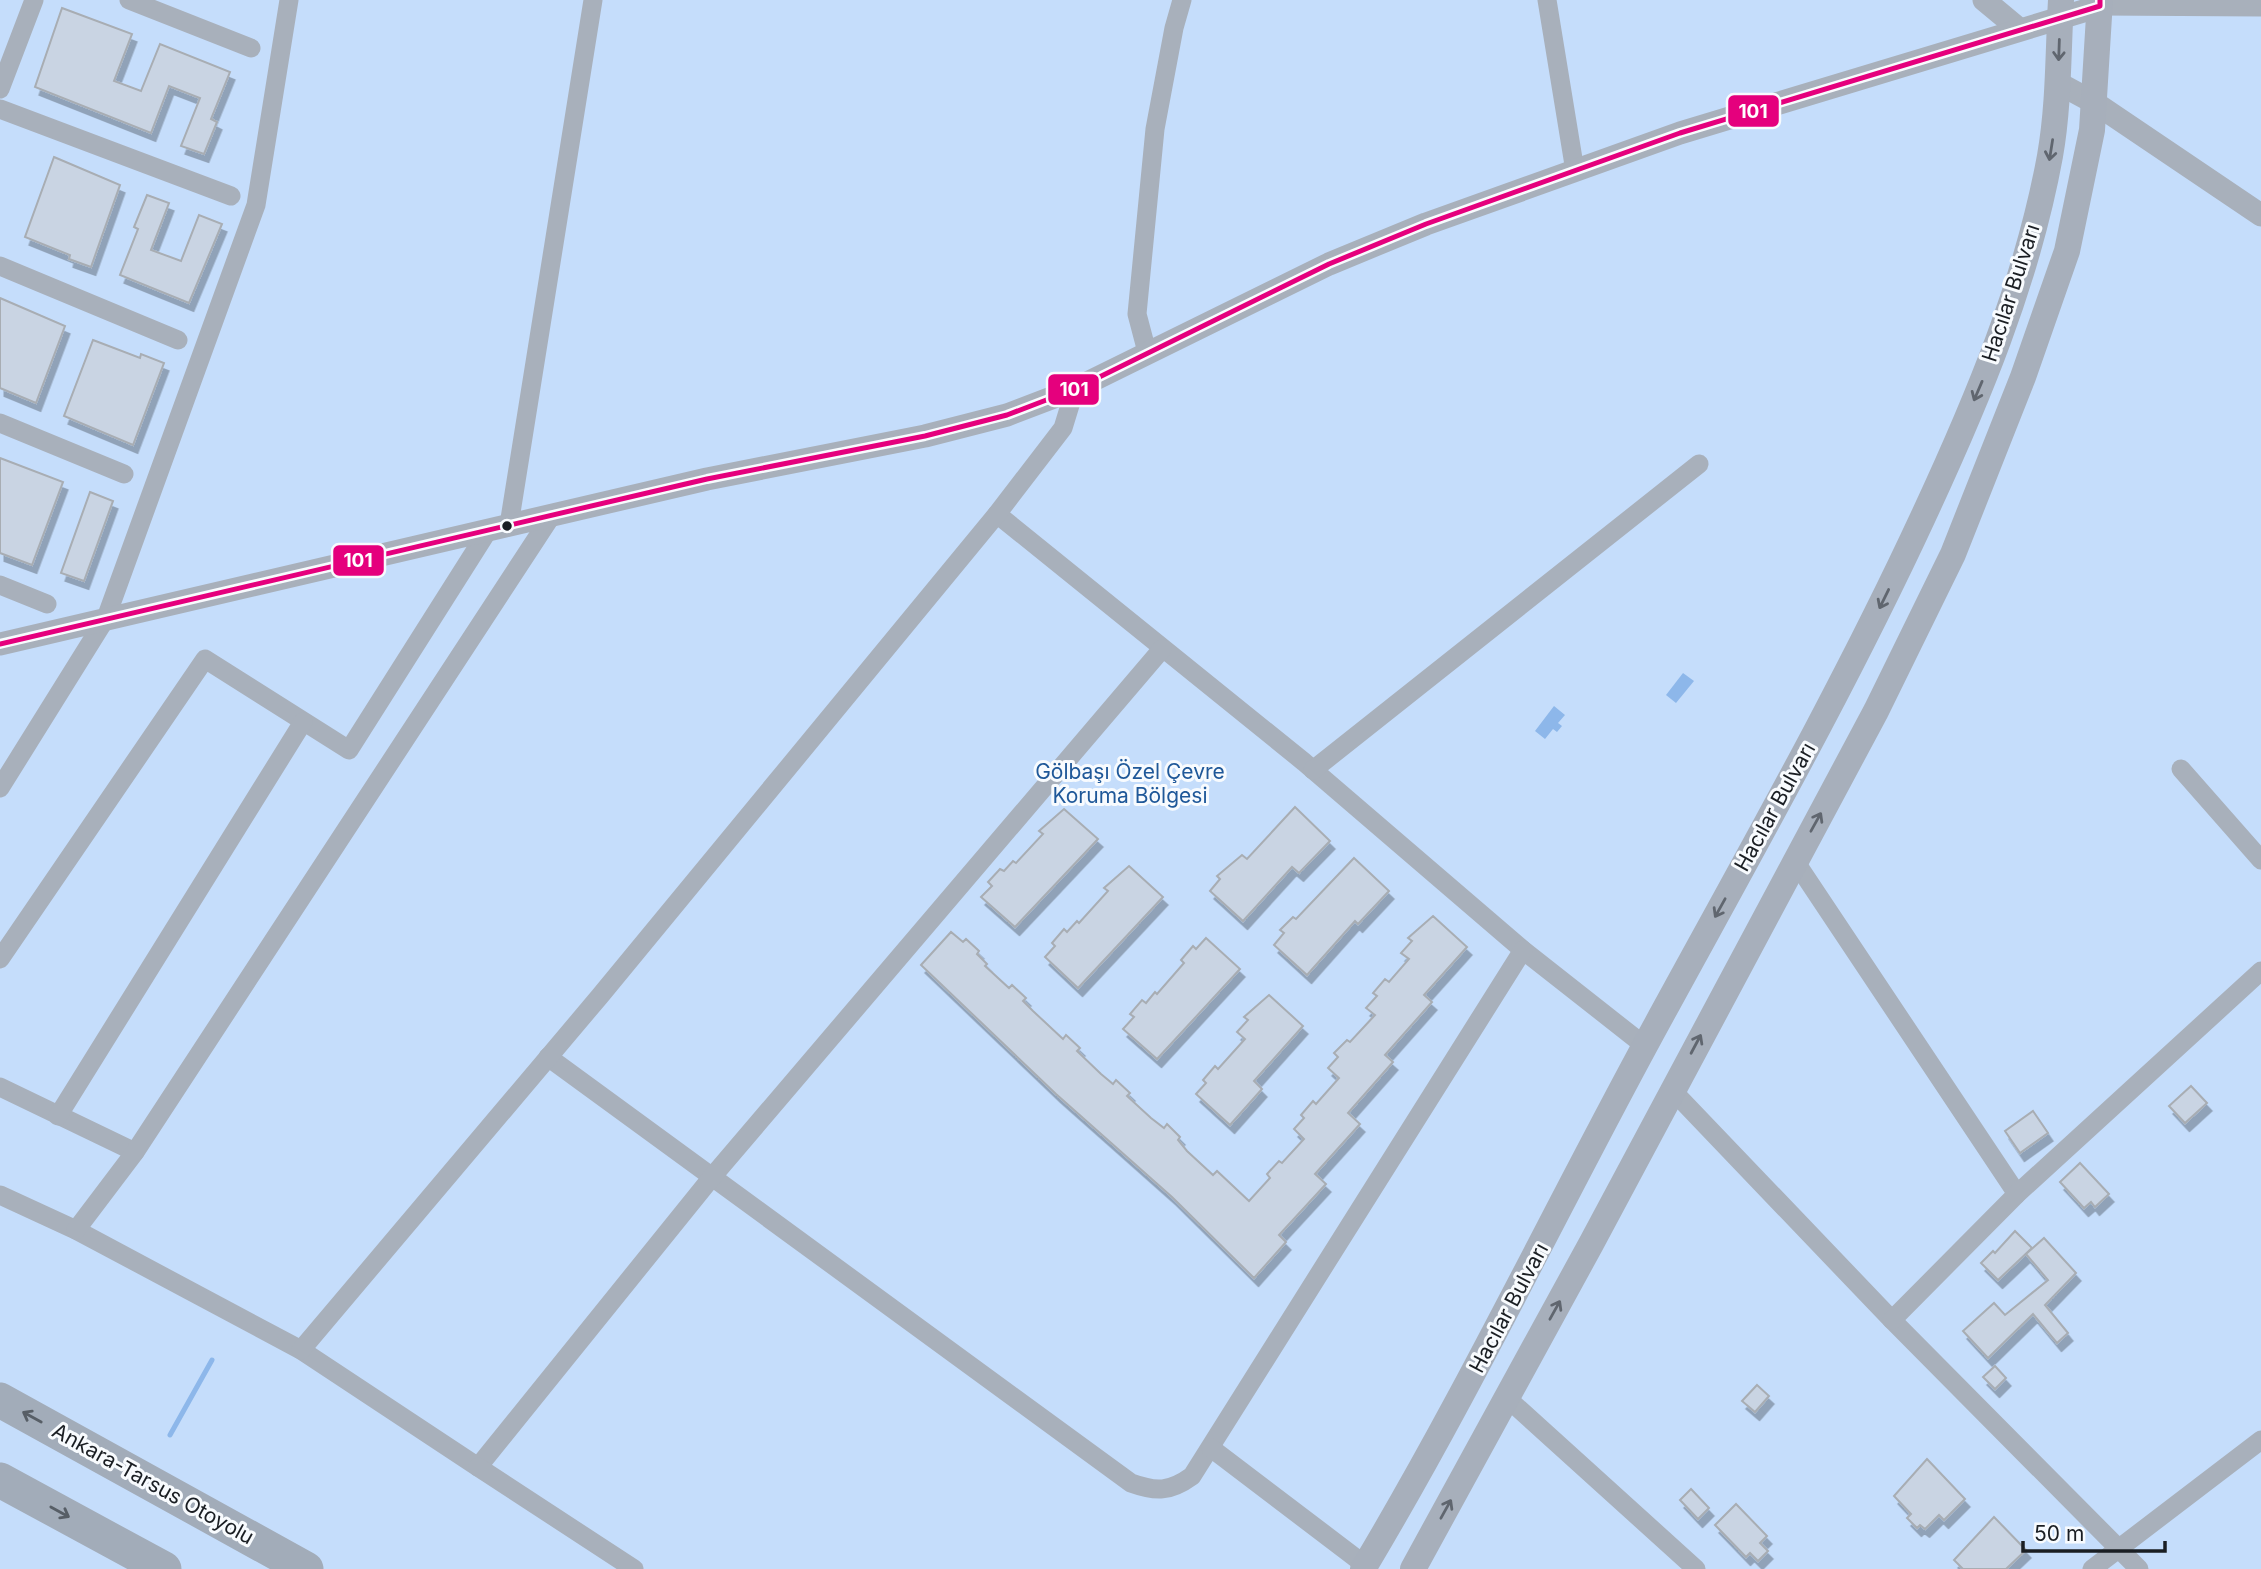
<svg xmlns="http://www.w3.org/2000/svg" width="2261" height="1569" font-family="Inter,sans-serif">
<defs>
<filter id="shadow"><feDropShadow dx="4.5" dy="8" stdDeviation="0" flood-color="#0004"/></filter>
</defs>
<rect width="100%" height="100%" fill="#e9f0f7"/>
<rect fill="#c5ddfb" x="0" y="0" width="2261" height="1569"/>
<g fill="#8db7ea">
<path d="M1683,673L1694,681L1676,703L1666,695Z"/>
<path d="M1554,706L1565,715L1558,723L1562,726L1557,732L1553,729L1545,739L1535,731Z"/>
</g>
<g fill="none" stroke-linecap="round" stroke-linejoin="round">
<path stroke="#8db7ea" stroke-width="5" d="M170,1435L212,1360"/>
</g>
<g fill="#c9d4e3" stroke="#a8adb3" stroke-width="2" filter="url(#shadow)">
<path d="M62,8L132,34L114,81L141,91L160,44L230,72L211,119L217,122L204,154L181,146L200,98L169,86L151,133L35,87Z"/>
<path d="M54,157L120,185L91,267L69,259L70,255L25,237Z"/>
<path d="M147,195L169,203L151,250L181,261L199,215L222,224L189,303L120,275L138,229L134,227Z"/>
<path d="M0,298L65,326L36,403L0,388Z"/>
<path d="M93,340L140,358L141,354L164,363L133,445L64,416Z"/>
<path d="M0,458L63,482L32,565L0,553Z"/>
<path d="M90,492L113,501L84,581L61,573Z"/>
<path d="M1295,807L1330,841L1299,873L1292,867L1243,921L1210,891L1220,879L1217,876L1242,855L1247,859Z"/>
<path d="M1064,809L1098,839L1015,927L981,897L992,886L988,882L1000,869L1004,871L1013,861L1016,863L1043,834L1039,831Z"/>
<path d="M1354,858L1389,891L1358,924L1355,921L1307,975L1274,945L1284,933L1280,930L1293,917L1296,919Z"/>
<path d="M1129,866L1163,897L1078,988L1045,957L1055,946L1052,943L1064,929L1067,932L1077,921L1079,923L1108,891L1104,888Z"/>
<path d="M1433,916L1467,947L1424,995L1432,1002L1385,1055L1393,1062L1348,1113L1360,1124L1315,1174L1326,1184L1279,1235L1286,1242L1254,1278L1172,1197L1056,1094L921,965L951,932L963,942L966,939L979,951L977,954L987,964L985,966L1009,988L1012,985L1026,998L1023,1001L1033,1011L1063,1039L1066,1035L1080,1048L1077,1051L1101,1074L1113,1084L1116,1080L1130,1093L1127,1096L1151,1118L1164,1128L1167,1124L1180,1137L1178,1140L1187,1151L1213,1175L1217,1171L1249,1201L1270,1178L1267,1174L1279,1161L1282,1163L1304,1139L1294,1129L1304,1118L1301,1115L1313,1101L1316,1104L1339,1078L1328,1068L1338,1057L1334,1053L1347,1040L1350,1042L1375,1015L1366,1008L1377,996L1373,993L1385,979L1389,982L1409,959L1401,953L1412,941L1408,938Z"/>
<path d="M1206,938L1240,969L1157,1059L1123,1029L1134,1017L1130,1014L1142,1000L1146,1003L1155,992L1157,994L1184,963L1181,960L1193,946L1196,949Z"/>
<path d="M1269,995L1303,1026L1254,1081L1262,1089L1230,1125L1196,1094L1206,1083L1203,1080L1215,1066L1218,1069L1245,1039L1237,1032L1248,1020L1244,1017Z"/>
<path d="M2191,1086L2207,1103L2185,1123L2169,1106Z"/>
<path d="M2033,1111L2048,1133L2020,1153L2005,1131Z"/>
<path d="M2080,1163L2109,1194L2095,1207L2091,1202L2084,1208L2060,1182Z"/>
<path d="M2015,1231L2032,1248L1998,1280L1981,1263L1993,1251L1995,1253Z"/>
<path d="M2044,1238L2076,1273L2045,1305L2068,1333L2057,1343L2033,1314L1988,1358L1963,1331L1994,1303L2005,1315L2048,1280L2026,1254Z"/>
<path d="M1995,1366L2006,1378L1995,1389L1983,1377Z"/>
<path d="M1757,1385L1769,1396L1755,1412L1742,1401Z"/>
<path d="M1927,1459L1965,1499L1944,1520L1939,1515L1925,1529L1920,1525L1917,1528L1907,1518L1911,1514L1894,1496Z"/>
<path d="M1691,1489L1709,1508L1698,1519L1680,1500Z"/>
<path d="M1736,1504L1767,1536L1760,1543L1768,1551L1758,1561L1750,1553L1746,1557L1715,1525Z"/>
<path d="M1994,1517L2026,1550L2006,1569H1963L1954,1560Z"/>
</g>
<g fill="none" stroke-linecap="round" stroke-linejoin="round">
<g stroke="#a8b0bb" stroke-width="19">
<path d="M129,0L251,48"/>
<path d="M1547,0L1575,171"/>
<path d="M2100,6L2261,7"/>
<path d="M0,89L34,0"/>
<path d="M0,109L231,196"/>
<path d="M0,266L178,340"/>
<path d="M1147,352L1137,314L1155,129L1174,28L1182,0"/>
<path d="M0,423L124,474"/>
<path d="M997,514L1304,762L1523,950L1645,1046"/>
<path d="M509,525L593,0"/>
<path d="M0,585L47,604"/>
<path d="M2181,769L2261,860"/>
<path d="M1313,770L1699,464"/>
<path d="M0,788L106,618L256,205L289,0"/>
<path d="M1795,861L2017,1194"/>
<path d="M0,959L205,659L349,750L489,529"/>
<path d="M548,1057L1131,1483C1156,1492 1170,1492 1192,1476L1523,950"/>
<path d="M0,1087L135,1152"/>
<path d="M1672,1090L1892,1320L2139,1569"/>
<path d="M58,1116L303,722"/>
<path d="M0,1195L76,1230L301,1350L478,1467L712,1177L1162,649"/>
<path d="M76,1230L135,1152L552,515"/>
<path d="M1892,1320L2017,1194L2261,971"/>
<path d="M301,1350L600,996L997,514L1063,428L1075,389"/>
<path d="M1507,1398L1696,1569"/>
<path d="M1211,1448L1365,1565"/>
<path d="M478,1467L634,1569"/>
<path d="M2092,1569L2261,1440"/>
</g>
<g stroke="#a8b0bb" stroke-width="23">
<path d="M1984,0L2019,29"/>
<path d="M2058,83L2095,103L2261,215"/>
<path d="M0,644L707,479L925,436L1007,415L1075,389L1329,264L1426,224L1680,133L2100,6"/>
</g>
<g stroke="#a7afbb" stroke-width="26">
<path d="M1363,1569C1466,1397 1552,1217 1648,1040C1742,867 1840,696 1923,517C1977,401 2027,282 2050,156C2059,105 2058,52 2061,0"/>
<path d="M1413,1569L1591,1244L1876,711L1953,554L2023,377L2067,251L2092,130L2100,0"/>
</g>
<g stroke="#a2acb9" stroke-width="35">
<path d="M0,1400L306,1569"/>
<path d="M0,1480L164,1569"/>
</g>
<defs>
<path id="bus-1" d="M0,644L707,479L925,436L1007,415L1075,389L1329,264L1426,224L1680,133L2100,6V0"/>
</defs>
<use href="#bus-1" stroke="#f8fbfe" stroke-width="10"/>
<use href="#bus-1" stroke="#e5007d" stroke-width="5"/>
</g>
<defs><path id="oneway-shaft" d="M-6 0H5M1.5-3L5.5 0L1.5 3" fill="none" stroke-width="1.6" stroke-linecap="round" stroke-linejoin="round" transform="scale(1.75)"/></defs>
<g stroke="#60666f">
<use href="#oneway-shaft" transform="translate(2059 50) rotate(92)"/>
<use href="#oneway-shaft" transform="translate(2051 150) rotate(99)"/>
<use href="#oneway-shaft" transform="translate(1978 391) rotate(113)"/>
<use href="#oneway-shaft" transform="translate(1884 599) rotate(116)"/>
<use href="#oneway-shaft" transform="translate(1816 822) rotate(-61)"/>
<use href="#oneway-shaft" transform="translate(1720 908) rotate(119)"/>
<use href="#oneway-shaft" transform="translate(1696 1044) rotate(-62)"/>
<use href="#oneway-shaft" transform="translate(1555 1310) rotate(-61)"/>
<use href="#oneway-shaft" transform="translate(1446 1509) rotate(-61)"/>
</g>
<g stroke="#575e66">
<use href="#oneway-shaft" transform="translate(32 1417) rotate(-151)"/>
<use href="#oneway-shaft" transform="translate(60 1512) rotate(29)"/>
</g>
<circle fill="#1a1e23" stroke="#f8fbfe" stroke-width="2.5" cx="507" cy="526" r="6"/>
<g text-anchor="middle" stroke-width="6" stroke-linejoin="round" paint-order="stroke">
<g font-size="21" fill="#1a1e23" stroke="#f8fbfe">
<text transform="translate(2011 293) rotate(-72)" y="7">Hacılar Bulvarı</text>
<text transform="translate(1775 807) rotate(-61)" y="7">Hacılar Bulvarı</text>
<text transform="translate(1509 1308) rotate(-62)" y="7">Hacılar Bulvarı</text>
<text transform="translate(153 1484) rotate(29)" y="7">Ankara-Tarsus Otoyolu</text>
</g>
<g font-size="21" fill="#1f5899" stroke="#f8fbfe">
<text x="1130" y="779">Gölbaşı Özel Çevre<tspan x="1130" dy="24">Koruma Bölgesi</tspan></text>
</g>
</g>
<g stroke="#f8fbfe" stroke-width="2.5">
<rect x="1727" y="94" width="53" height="34" rx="7" fill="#e5007d"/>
<rect x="1047" y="373" width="53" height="33" rx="7" fill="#e5007d"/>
<rect x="332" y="544" width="53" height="33" rx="7" fill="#e5007d"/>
</g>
<g font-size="19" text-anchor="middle" font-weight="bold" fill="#fff">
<text x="1753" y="118">101</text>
<text x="1074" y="396">101</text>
<text x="358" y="567">101</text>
</g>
<path d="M2023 1541v10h142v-10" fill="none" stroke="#1a1e23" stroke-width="3.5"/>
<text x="2034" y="1541" font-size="21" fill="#1a1e23" stroke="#f8fbfe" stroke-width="5" paint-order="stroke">50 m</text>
</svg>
